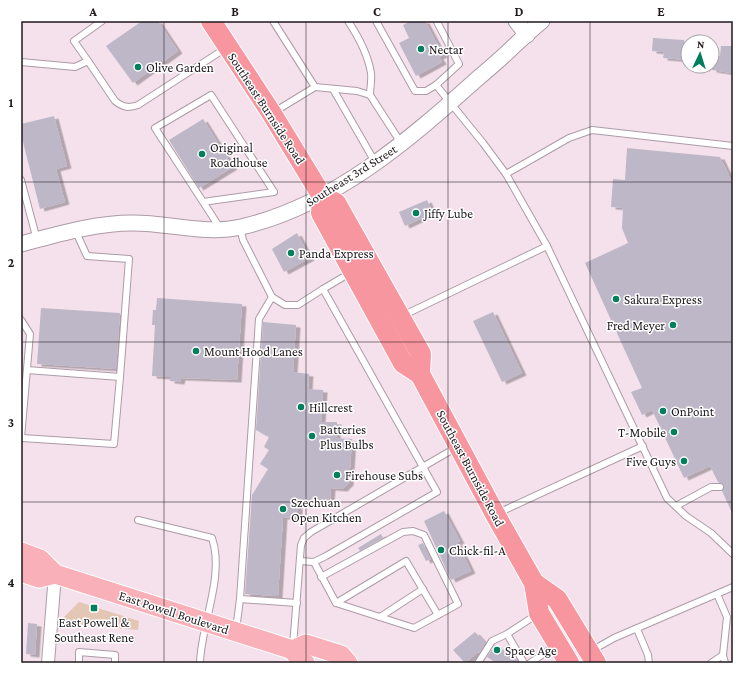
<svg xmlns="http://www.w3.org/2000/svg" width="754" height="684" font-family="'Crimson Pro',serif">
<defs>
<filter id="shadow"><feDropShadow dx="4.5" dy="2.5" stdDeviation="0" flood-color="#0004"/></filter>
</defs>
<rect width="100%" height="100%" fill="#f4e1ec"/>
<path fill="#e4c6b5" d="M79,602L139,621L138,630L64,623V617Z"/>
<g fill="#beb7c8" filter="url(#shadow)">
<path d="M142,21H158L178,51L133,83L106,46Z"/>
<path d="M411,21H425L443,55L439,57L442,62L416,76L399,43L409,38L403,25Z"/>
<path d="M653,38L684,40V43H688V60L663,58L664,52L652,51Z"/>
<path d="M721,46H733L732,73L712,70V56H720Z"/>
<path d="M54,116L67,166L56,169L65,202L40,209L21,134V124Z"/>
<path d="M203,119L233,167L199,188L169,140Z"/>
<path d="M627,148L720,157L733,184V515L722,491L724,485L718,482L710,466L684,478L652,410L642,415L631,392L642,388L585,263L628,243L622,228L623,208L611,207L613,179L625,180Z"/>
<path d="M427,200L433,213L405,226L399,212Z"/>
<path d="M297,233L310,258L284,272L272,249Z"/>
<path d="M157,298L242,304L237,380L181,378L180,382L170,381V377L152,376L155,325H152L153,310H156Z"/>
<path d="M41,308L120,313L116,369L37,364Z"/>
<path d="M493,312L522,373L502,382L473,321Z"/>
<path d="M263,322L296,325L293,372L309,374L308,389L323,390L321,422H337L336,438L352,439L349,483L343,489L331,488L330,503L298,502V518L283,517L278,596L245,594L252,495L268,469L260,464L269,450L264,447L269,437L256,430Z"/>
<path d="M444,511L460,541L457,542L471,571L451,580L424,521Z"/>
<path d="M381,534L383,538L360,551L358,548Z"/>
<path d="M423,543L431,559L426,561L418,545Z"/>
<path d="M28,623L37,624L35,655L26,654Z"/>
<path d="M475,632L485,643L479,653L478,652L465,663L453,650Z"/>
<path d="M495,645L515,657L519,663H496L487,657Z"/>
</g>
<g fill="none" stroke-linecap="round" stroke-linejoin="round">
<defs>
<g id="service">
<path d="M273,21L315,87L274,112"/>
<path d="M348,21C358,36 368,55 371,73C372,80 370,88 370,95"/>
<path d="M376,21L415,91H426L436,85L483,143L506,174L547,246L402,316"/>
<path d="M88,61L74,41L102,21"/>
<path d="M21,62L75,67L88,61L115,101C124,108 129,108 138,105L226,48"/>
<path d="M436,85L459,64L437,22"/>
<path d="M315,87L357,91L370,95L401,143"/>
<path d="M333,89L375,162"/>
<path d="M506,174L569,138L592,130L733,146"/>
<path d="M21,180L37,240"/>
<path d="M203,202L274,192L211,95L155,128L220,228"/>
<path d="M240,227L243,240L272,297L285,305H298L323,289"/>
<path d="M547,246L667,498L686,516L711,533L733,554"/>
<path d="M21,320L30,334L21,438"/>
<path d="M27,370L120,377L129,259L87,256L75,230"/>
<path d="M22,438L114,444L120,377"/>
<path d="M676,506L711,487H720"/>
<path d="M498,513L643,446"/>
<path d="M138,520L212,538C225,576 201,624 200,663"/>
<path d="M300,561L314,562L326,556L437,492L323,289L350,273"/>
<path d="M314,562L336,603L414,628L458,604L424,535L413,531L403,532L321,577"/>
<path d="M717,594L727,617L723,655L725,663"/>
<path d="M240,599L297,603"/>
<path d="M336,603L406,561L438,615"/>
<path d="M380,617L423,589"/>
<path d="M637,629L648,655L649,663"/>
<path d="M236,630L240,599L259,319L272,297"/>
<path d="M293,646L301,545L304,538L311,532L457,447"/>
<path d="M591,651L614,638L733,587"/>
<path d="M79,663V652L115,655V663"/>
<path d="M478,663L492,641L507,634"/>
<path d="M524,663L507,634L536,615"/>
<path d="M530,663L555,646"/>
<path d="M711,663L723,655"/>
</g>
<path id="minor" d="M48,663L55,574"/>
<g id="tertiary">
<path d="M516,21L527,35"/>
<path d="M21,244C58,234 95,223 133,223C170,223 205,235 241,227C333,206 409,140 477,79C490,68 503,57 515,45C524,37 533,28 542,21"/>
</g>
<g id="primary">
<path d="M21,552L40,559L55,574L293,650L301,662L305,663"/>
<path d="M21,572L39,578L55,574"/>
<path d="M293,650L306,644L341,655L348,663"/>
</g>
<g id="trunk">
<path d="M211,21L272,114L322,196L336,203L421,354L420,374L495,514L534,583L539,613L569,663"/>
<path d="M322,196L321,213L403,363L420,374"/>
<path d="M534,583L557,599L596,663"/>
</g>
</defs>
<use href="#service" stroke="#ad9ba6" stroke-width="8"/>
<use href="#minor" stroke="#ad9ba6" stroke-width="14"/>
<use href="#tertiary" stroke="#ad9ba6" stroke-width="17"/>
<use href="#primary" stroke="#fff" stroke-width="21"/>
<use href="#trunk" stroke="#fff" stroke-width="22"/>
<use href="#service" stroke="#fff" stroke-width="6"/>
<use href="#minor" stroke="#fff" stroke-width="12"/>
<use href="#tertiary" stroke="#fff" stroke-width="15"/>
<use href="#primary" stroke="#fab0b8" stroke-width="19"/>
<use href="#trunk" stroke="#f896a0" stroke-width="20"/>
</g>
<path fill="none" stroke="#1f191d" stroke-width="1" stroke-opacity="0.55" d="M164,21V663M306,21V663M448,21V663M590,21V663M21,182H733M21,342H733M21,502H733"/>
<g fill="#017e5d" stroke="#fff" stroke-width="1.5">
<circle cx="421" cy="49" r="4"/>
<circle cx="138" cy="67" r="4"/>
<circle cx="202" cy="154" r="4"/>
<circle cx="416" cy="213" r="4"/>
<circle cx="291" cy="253" r="4"/>
<circle cx="616" cy="299" r="4"/>
<circle cx="673" cy="325" r="4"/>
<circle cx="196" cy="351" r="4"/>
<circle cx="301" cy="407" r="4"/>
<circle cx="663" cy="411" r="4"/>
<circle cx="674" cy="432" r="4"/>
<circle cx="312" cy="436" r="4"/>
<circle cx="684" cy="461" r="4"/>
<circle cx="337" cy="475" r="4"/>
<circle cx="283" cy="509" r="4"/>
<circle cx="441" cy="550" r="4"/>
<rect x="90" y="604" width="8" height="8" rx="2"/>
<circle cx="497" cy="650" r="4"/>
</g>
<g text-anchor="middle" stroke-width="3" stroke-linejoin="round" paint-order="stroke">
<g font-size="13" fill="#1f191d" stroke="#fff" text-anchor="start">
<text x="429" y="54">Nectar</text>
<text x="146" y="72">Olive Garden</text>
<text x="210" y="152">Original<tspan x="210" dy="15">Roadhouse</tspan></text>
<text x="424" y="218">Jiffy Lube</text>
<text x="299" y="258">Panda Express</text>
<text x="624" y="304">Sakura Express</text>
<text x="665" y="330" text-anchor="end">Fred Meyer</text>
<text x="204" y="356">Mount Hood Lanes</text>
<text x="309" y="412">Hillcrest</text>
<text x="671" y="416">OnPoint</text>
<text x="320" y="434">Batteries<tspan x="320" dy="15">Plus Bulbs</tspan></text>
<text x="666" y="437" text-anchor="end">T-Mobile</text>
<text x="676" y="466" text-anchor="end">Five Guys</text>
<text x="345" y="480">Firehouse Subs</text>
<text x="291" y="507">Szechuan<tspan x="291" dy="15">Open Kitchen</tspan></text>
<text x="449" y="555">Chick-fil-A</text>
<text x="94" y="627" text-anchor="middle">East Powell &amp;<tspan x="94" dy="15">Southeast Rene</tspan></text>
<text x="505" y="655">Space Age</text>
</g>
<g font-size="13" fill="#1f191d" stroke="#fff">
<text transform="translate(267 108) rotate(57)" y="5">Southeast Burnside Road</text>
<text transform="translate(351 175) rotate(-32)" y="5">Southeast 3rd Street</text>
<text transform="translate(471 468) rotate(62)" y="5">Southeast Burnside Road</text>
<text transform="translate(174 612) rotate(18)" y="5">East Powell Boulevard</text>
</g>
</g>
<rect width="754" height="684" fill="none" stroke="#ffffff" stroke-width="44"/>
<g transform="translate(700 54) rotate(4)"><circle r="19" fill="#ffffff" stroke="#a5a3a5"/>
<path d="M0-3L7 15L0 10L-7 15Z" fill="#017e5d"/>
<text y="-6" font-size="11" font-weight="bold" text-anchor="middle" fill="#1f191d">N</text>
</g>
<rect x="22" y="22" width="710" height="640" fill="none" stroke="#1f191d" stroke-width="1.5"/>
<g font-size="13" text-anchor="middle" font-weight="bold" fill="#1f191d">
<text x="93" y="16">A</text>
<text x="235" y="16">B</text>
<text x="377" y="16">C</text>
<text x="519" y="16">D</text>
<text x="661" y="16">E</text>
<text x="11" y="107">1</text>
<text x="11" y="267">2</text>
<text x="11" y="427">3</text>
<text x="11" y="587">4</text>
</g>
</svg>
